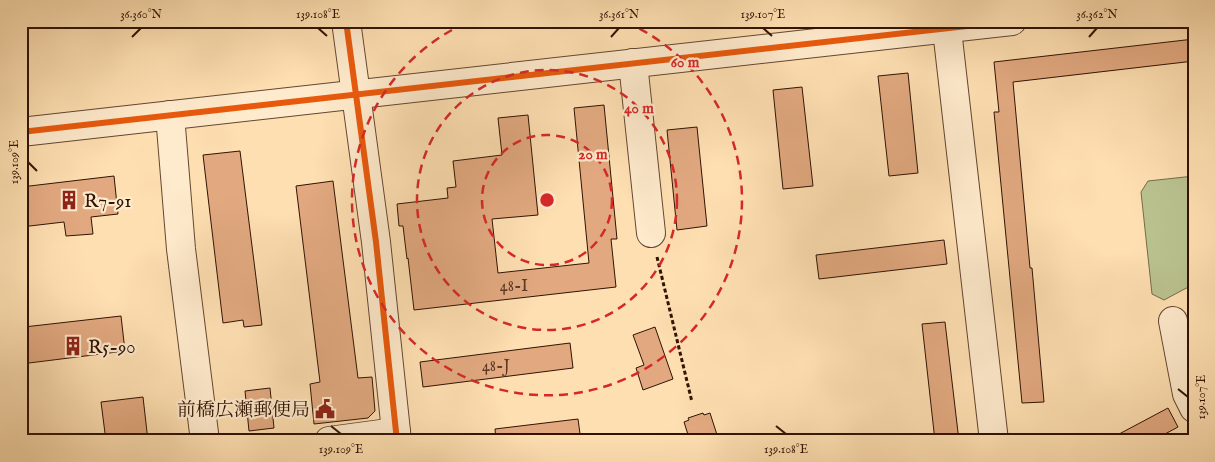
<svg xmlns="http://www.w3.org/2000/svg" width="1215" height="462" font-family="'IM FELL English','Noto Serif JP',serif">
<rect width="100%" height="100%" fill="#fedfb1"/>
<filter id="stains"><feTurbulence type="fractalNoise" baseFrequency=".004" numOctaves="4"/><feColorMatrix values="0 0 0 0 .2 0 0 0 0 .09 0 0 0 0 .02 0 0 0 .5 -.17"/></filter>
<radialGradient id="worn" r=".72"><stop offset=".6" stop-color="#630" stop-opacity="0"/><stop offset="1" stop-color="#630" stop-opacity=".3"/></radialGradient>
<path fill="#bac390" stroke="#766b4a" d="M1194,176V284L1164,300L1152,294L1141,192L1148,181Z"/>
<g fill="#e2a980" stroke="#311304">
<path d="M1194,39V61L1013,82L1030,268H1032L1044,402L1022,403L994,112H999L994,62Z"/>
<path d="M908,73L918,173L889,176L878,76Z"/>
<path d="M802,87L813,186L783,189L773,90Z"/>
<path d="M604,105L617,239H611L616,287L414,310L408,258L407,259L403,226H399L397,204L448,198L447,188L456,187L453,161L502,155L498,118L528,115L538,215L492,219L498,273L589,263L574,108Z"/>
<path d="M697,127L707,226L677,230L667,130Z"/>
<path d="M240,151L262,325L244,327L243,320L223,323L203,155Z"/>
<path d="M114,176L118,214L91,217L93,234L66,236L64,222L21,227V187Z"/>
<path d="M333,181L358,378L372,377L375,411L368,418L314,424L310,384L320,382L296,186Z"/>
<path d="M944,240L947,264L819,279L816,255Z"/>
<path d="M121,316L125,351L21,364V342H26L24,327Z"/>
<path d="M945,322L959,441H935L922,324Z"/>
<path d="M655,327L673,379L643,390L636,368L644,365L633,335Z"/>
<path d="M570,343L573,368L423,387L420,362Z"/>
<path d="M270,388L274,428L249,431L245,391Z"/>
<path d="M143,397L148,441H106L101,402Z"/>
<path d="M1168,408L1178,427L1152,441H1106Z"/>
<path d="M703,413L704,415L710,413L719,441H690L684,422L689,420L688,418Z"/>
<path d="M578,419L581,441H496L495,429Z"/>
</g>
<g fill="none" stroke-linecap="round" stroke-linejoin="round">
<defs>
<g id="minor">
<path d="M346,21L376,242L397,441"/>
<path d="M946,21L994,441"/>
<path d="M633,63L651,233"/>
<path d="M170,115L181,249L205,441"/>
<path d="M21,132L1012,21"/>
<path d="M1173,321L1187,394L1194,408"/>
<path d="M329,441L396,432"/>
</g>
</defs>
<use href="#minor" stroke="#64462f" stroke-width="30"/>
<path stroke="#311304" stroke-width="3" stroke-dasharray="4 2.5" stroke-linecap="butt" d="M657,257L692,402"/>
<use href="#minor" stroke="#feeacc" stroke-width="28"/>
<defs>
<g id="cycleway">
<path d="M346,21L376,242L397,441"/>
<path d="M21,132L1012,21"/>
</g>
</defs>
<use href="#cycleway" stroke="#feeacc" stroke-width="9"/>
<use href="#cycleway" stroke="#e8590c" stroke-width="6"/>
</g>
<path fill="none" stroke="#311304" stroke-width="2" d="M318,28L327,36M763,28L772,36M132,37L141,28M611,37L619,28M1089,37L1097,28M28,162L37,171M1178,389L1188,397M331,426L341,434M776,426L786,434"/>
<g fill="none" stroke="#d62828" stroke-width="2.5" stroke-dasharray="9 6">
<circle cx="547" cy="200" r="65"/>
<circle cx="547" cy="200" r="130"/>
<path d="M626 22A195 195 0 1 1 468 22"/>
</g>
<defs>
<symbol id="building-bare" viewBox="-9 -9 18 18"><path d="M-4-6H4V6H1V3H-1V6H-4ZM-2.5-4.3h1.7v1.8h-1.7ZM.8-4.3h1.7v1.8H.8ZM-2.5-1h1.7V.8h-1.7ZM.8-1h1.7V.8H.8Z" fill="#8f2418" stroke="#feeacc" stroke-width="2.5" paint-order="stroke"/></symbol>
<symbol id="civic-bare" viewBox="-9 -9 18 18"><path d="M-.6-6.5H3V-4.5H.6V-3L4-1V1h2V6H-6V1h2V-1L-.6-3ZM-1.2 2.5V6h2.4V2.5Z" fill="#8f2418" stroke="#feeacc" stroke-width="2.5" paint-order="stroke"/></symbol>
</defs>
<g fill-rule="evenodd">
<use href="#building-bare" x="55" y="186" width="28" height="28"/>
<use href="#building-bare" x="59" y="332" width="28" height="28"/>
<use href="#civic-bare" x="311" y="395" width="28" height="28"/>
</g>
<g text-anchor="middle" stroke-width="4.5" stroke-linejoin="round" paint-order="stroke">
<g font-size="16" fill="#5d3823">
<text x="514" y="291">48-I</text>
<text x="496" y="371">48-J</text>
</g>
<g font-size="19" fill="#311304" stroke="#feeacc" text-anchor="start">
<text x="84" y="207">R7-91</text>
<text x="88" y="353">R5-90</text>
<text x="310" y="416" text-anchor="end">前橋広瀬郵便局</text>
</g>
</g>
<circle cx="547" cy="200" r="8" fill="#d62828" stroke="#feeacc" stroke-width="2.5"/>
<g font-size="15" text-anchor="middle" font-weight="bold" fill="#d62828" stroke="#feeacc" stroke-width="4.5" stroke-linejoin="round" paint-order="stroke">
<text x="685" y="67">60 m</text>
<text x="639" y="113">40 m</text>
<text x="593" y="159">20 m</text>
</g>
<rect width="1215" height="462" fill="none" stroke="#fedfb1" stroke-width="55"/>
<rect x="28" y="28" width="1160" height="406" fill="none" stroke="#311304" stroke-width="2"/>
<g font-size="12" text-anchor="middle" fill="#311304">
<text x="141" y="18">36.360°N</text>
<text x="318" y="18">139.108°E</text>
<text x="619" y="18">36.361°N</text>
<text x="763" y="18">139.107°E</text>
<text x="1097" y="18">36.362°N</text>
<text transform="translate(14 162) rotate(-90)" y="4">139.109°E</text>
<text transform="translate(1201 397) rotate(-90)" y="4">139.107°E</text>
<text x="341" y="453">139.109°E</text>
<text x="786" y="453">139.108°E</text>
</g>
<rect width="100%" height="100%" filter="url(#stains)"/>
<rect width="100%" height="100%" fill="url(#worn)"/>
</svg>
